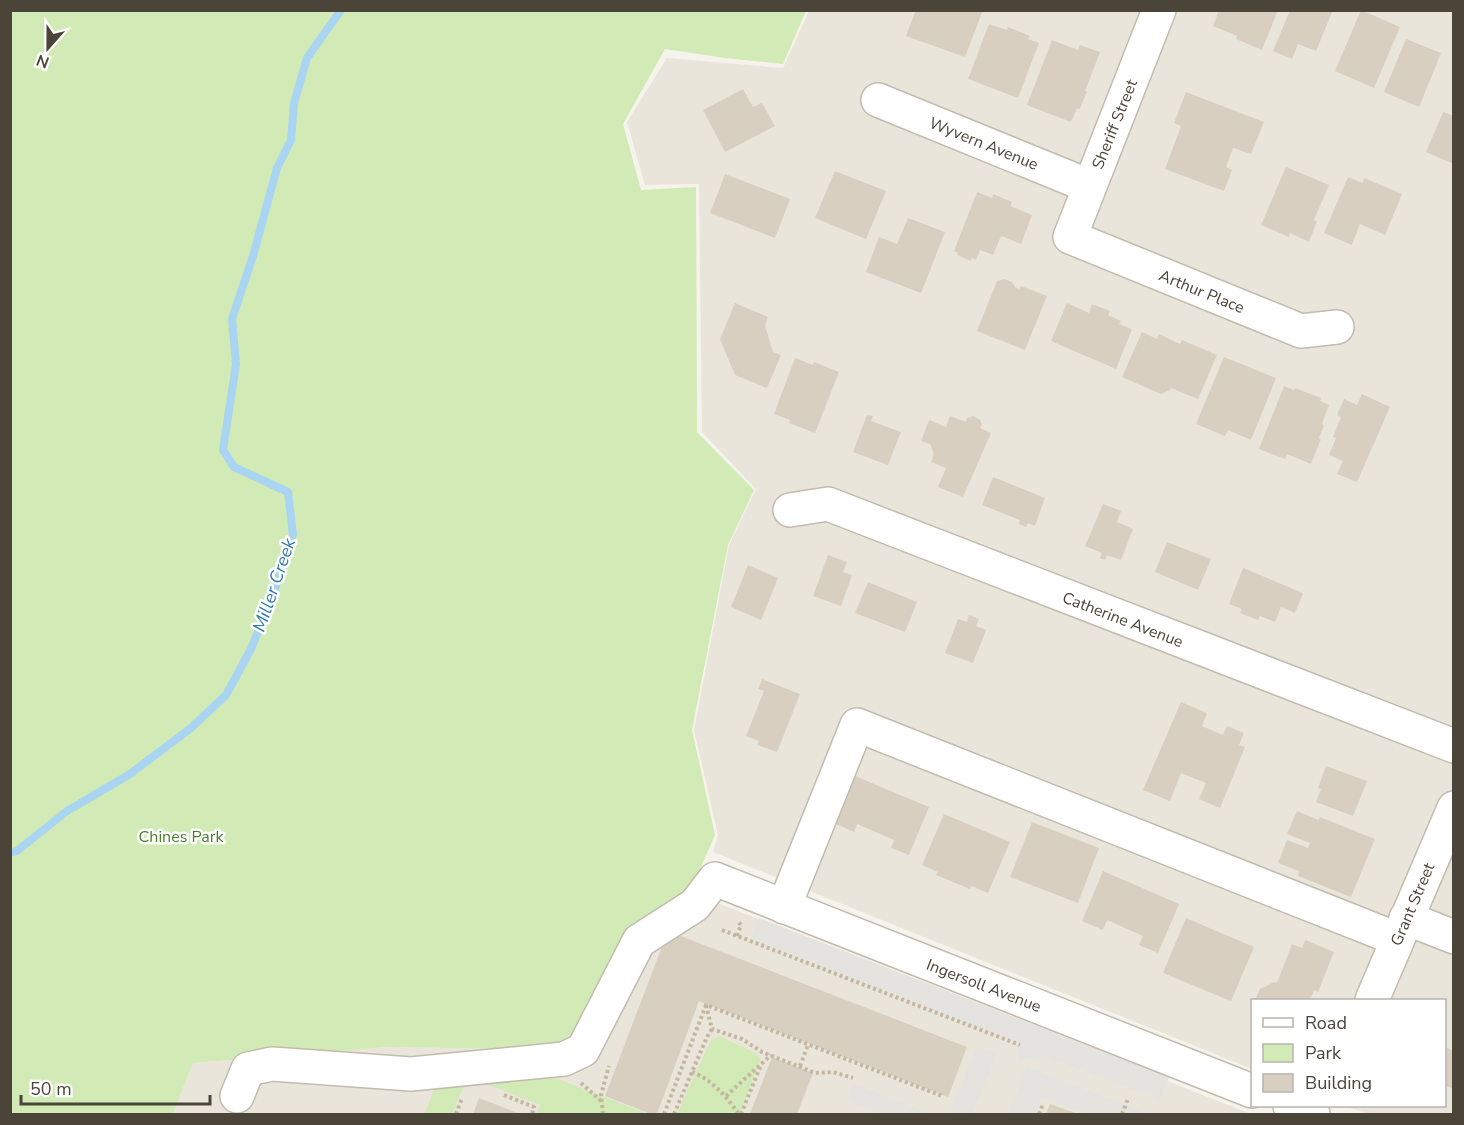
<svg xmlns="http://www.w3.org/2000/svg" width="1464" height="1125" font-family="'Nunito Sans',sans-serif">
<rect width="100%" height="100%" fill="#f6f3ec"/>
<g fill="#eae5da">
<path d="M809,11H1453V1114H1368L1345,1106H1444V1000H1252V1069L713,852L718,835L694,730L729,545L756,489L702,432L699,184L645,185L627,122L667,58L783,68Z"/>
<path d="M690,892L1251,1114H173L193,1063L388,1047L570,1050Z"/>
</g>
<g fill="#d2eab5">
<path d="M10,11H806L783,64L725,58L665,49L623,124L641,190L696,187L697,432L754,490L728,545L692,730L715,835L682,910L570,1050L388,1047L193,1063L173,1114H11Z"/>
<path d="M719,1036L749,1050L761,1058L740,1114H677L711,1040Z"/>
<path d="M540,1072L648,1114H537L540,1105L468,1077L452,1114H424L437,1084L463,1076Z"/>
</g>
<g fill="#e5e3e0">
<path d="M759,918L1169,1077L1160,1100L1042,1055L1020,1061L1014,1041L751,938Z"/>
<path d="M977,1046L997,1054L972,1114H950Z"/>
<path d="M1027,1067L1149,1114H1087L1042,1097L1035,1114H1008Z"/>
<path d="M854,1084L930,1114H881L847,1101Z"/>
</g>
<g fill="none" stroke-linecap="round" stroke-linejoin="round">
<path stroke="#a9d4f2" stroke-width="8" d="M10,853L17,851L67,811L130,774L191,728L226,695L251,649L275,589L293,534L288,492L234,467L223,450L236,364L232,319L253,256L277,168L291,140L294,103L307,58L341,10"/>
</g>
<g fill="#d8cfc1">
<path d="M916,10H983L965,57L906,36Z"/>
<path d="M1219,10H1278L1262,50L1236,39L1237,36L1213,26Z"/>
<path d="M1290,10H1333L1316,51L1298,44L1292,59L1273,51Z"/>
<path d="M1361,10L1400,27L1374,88L1335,71Z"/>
<path d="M989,24L1007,30L1008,27L1030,36L1028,39L1039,43L1018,98L968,79Z"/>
<path d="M1406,39L1441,53L1419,107L1384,92Z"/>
<path d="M1052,40L1078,50L1080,45L1100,52L1085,91H1087L1080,109L1077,108L1071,122L1027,105Z"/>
<path d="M743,89L753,107L762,103L775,126L725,152L703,110Z"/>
<path d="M1186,92L1264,122L1251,154L1233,148L1226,167L1232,170L1224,191L1165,169L1181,126L1174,123Z"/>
<path d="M1443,112L1454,116V164L1426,152Z"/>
<path d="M1286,167L1329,185L1314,220L1317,221L1309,242L1290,233L1289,237L1261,225Z"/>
<path d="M835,171L886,191L866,239L815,218Z"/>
<path d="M725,174L790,199L775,238L710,213Z"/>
<path d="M1348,177L1363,183L1364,178L1402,194L1385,235L1360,224L1352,245L1324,233Z"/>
<path d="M977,192L992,198L993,194L1012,202L1010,206L1032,215L1021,244L1001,236L993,255L980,250L976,260L972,258L971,261L957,255L958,253L954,251Z"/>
<path d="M908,218L945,232L921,293L866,272L879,237L897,244Z"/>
<path d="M1004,279L1012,282L1015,287L1019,289L1021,286L1047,296L1025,350L977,331L997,281Z"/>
<path d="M735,303L768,317L765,326L773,352L781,355L767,388L735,375L720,339Z"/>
<path d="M1067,303L1089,313L1092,304L1110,311L1108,315L1121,321L1119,324L1132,329L1116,369L1051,341Z"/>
<path d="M1142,332L1157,339L1159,334L1180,344L1182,340L1217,355L1198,399L1171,388L1170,390L1161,394L1122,377Z"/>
<path d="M1224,357L1276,378L1251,440L1228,430L1225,436L1196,424Z"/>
<path d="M795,358L813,365L814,362L839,372L815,433L789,423L790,420L774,414Z"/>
<path d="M1284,386L1294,390L1295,388L1321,398L1320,401L1329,405L1322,424L1324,425L1319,438L1321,439L1311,464L1287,454L1285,459L1259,449Z"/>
<path d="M1362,394L1390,407L1357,482L1337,474L1343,461L1329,455L1336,438L1333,437L1341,417L1337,415L1344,399L1357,405Z"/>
<path d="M867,415L873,416L871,421L901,432L888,465L853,452Z"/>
<path d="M950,416L966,422L967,418L973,416L980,420L982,425L980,428L991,433L963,497L938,487L946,468L931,462L934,454L930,444L921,441L929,420L946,427Z"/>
<path d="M993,477L1045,498L1035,526L1028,523L1026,527L1019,524L1020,520L982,505Z"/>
<path d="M1103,504L1121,511L1117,522L1133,529L1121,560L1107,555L1105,560L1100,558L1102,553L1085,546Z"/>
<path d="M1167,542L1211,559L1198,590L1155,572Z"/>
<path d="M828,555L847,562L843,572L852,575L841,606L813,596Z"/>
<path d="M748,565L778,578L761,620L731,607Z"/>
<path d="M1243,568L1303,593L1295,613L1281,607L1275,622L1260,616L1258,620L1240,613L1242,609L1229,604Z"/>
<path d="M868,582L917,602L905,632L855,613Z"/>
<path d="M969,615L979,619L976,626L986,630L973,663L945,653L958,619L967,622Z"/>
<path d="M762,679L800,694L777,752L757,745L759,741L746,736L764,691L758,689Z"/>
<path d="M1181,702L1207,713L1202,726L1223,735L1227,726L1244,733L1239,745L1245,747L1220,808L1199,799L1206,783L1181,773L1170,801L1143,790Z"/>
<path d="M1326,766L1367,781L1353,816L1316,802L1321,789L1318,788Z"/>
<path d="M855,776L929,807L909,855L891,848L894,840L857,824L854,832L836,824Z"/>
<path d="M1297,811L1319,820L1320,817L1375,839L1351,897L1298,876L1299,871L1278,863L1287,840L1308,848L1310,843L1287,834Z"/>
<path d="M944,814L1010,842L988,893L971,886L970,889L936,875L938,872L922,865Z"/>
<path d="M1032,822L1099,848L1078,903L1010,877Z"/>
<path d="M1103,871L1179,904L1158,953L1139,945L1143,936L1107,920L1103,930L1082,921Z"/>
<path d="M1186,918L1254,947L1231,1001L1163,973Z"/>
<path d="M668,931L967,1047L948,1097L699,1001L657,1114H651L605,1096Z"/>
<path d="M1305,940L1334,952L1318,992L1314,990L1311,998L1317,1000H1255L1260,989L1274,982L1277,983L1292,944L1302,948Z"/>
<path d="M1444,1047L1454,1051V1089L1444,1085Z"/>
<path d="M772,1057L813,1073L797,1114H750Z"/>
<path d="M479,1098L520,1114H473Z"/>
<path d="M1050,1104L1078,1114H1046Z"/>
</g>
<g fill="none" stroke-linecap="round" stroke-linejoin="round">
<defs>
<g id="minor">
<path d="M1159,10L1070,237L1301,331L1337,327"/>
<path d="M878,100L1089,186"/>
<path d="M790,510L828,504L1454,746"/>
<path d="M784,907L857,725L1397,939"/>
<path d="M1406,918L1454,937"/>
<path d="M1372,1000L1454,808"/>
<path d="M237,1096L248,1069L272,1064L411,1074L564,1059L583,1050L639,941L695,905L715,879L1252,1091"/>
<path d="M1290,1106L1313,1114"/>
</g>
</defs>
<use href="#minor" stroke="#c2bbae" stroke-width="36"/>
<g stroke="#c4b79f" stroke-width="4" stroke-dasharray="3 3" stroke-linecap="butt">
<path d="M722,930L1020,1045"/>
<path d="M737,936L741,925L737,920"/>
<path d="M706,1005L712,1029L742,1039L762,1052L815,1073L833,1072L853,1078"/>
<path d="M800,1066L808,1045"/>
<path d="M692,1072C713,1080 726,1097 739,1114"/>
<path d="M581,1083L602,1102"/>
<path d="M504,1095L534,1107L532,1114"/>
<path d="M726,1096L771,1055"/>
<path d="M456,1114L462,1098"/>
<path d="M603,1114L601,1095L609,1066"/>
<path d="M664,1114L706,1005L942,1096"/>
<path d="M674,1114L707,1037L712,1029"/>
<path d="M741,1114L761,1065"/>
<path d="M1039,1114L1043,1104"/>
<path d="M1122,1114L1128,1099"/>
</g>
<use href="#minor" stroke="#fff" stroke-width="33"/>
</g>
<g text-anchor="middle" stroke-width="5" stroke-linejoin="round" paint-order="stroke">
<g font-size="16" fill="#4b4439" stroke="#fff">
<text transform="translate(1114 124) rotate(-68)" y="6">Sheriff Street</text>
<text transform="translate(984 143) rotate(22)" y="6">Wyvern Avenue</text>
<text transform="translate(1202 291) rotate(22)" y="6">Arthur Place</text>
<text transform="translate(1123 619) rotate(21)" y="6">Catherine Avenue</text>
<text transform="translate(1412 904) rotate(-67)" y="6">Grant Street</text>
<text transform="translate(984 985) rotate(21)" y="6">Ingersoll Avenue</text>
</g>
<g font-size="16" fill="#4a7f2a" stroke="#fff">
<text x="181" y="842">Chines Park</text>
</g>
<g font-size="18" font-style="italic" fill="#2e7ab2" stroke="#fff">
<text transform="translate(274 585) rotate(-71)" y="6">Miller Creek</text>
</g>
</g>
<rect width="1464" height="1125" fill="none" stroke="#4b4439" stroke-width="24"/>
<rect x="1251" y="999" width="195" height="108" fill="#ffffff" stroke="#b7b4b0" stroke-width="1.5"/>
<rect x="1263" y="1018" width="30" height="9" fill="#ffffff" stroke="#b7b4b0" stroke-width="1.5"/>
<text x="1305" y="1029" font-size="18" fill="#4b4439">Road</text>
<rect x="1263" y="1044" width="30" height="18" fill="#d2eab5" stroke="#b7b4b0" stroke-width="1.5"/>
<text x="1305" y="1059" font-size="18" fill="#4b4439">Park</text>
<rect x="1263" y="1074" width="30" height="18" fill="#d8cfc1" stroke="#b7b4b0" stroke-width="1.5"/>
<text x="1305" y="1089" font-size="18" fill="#4b4439">Building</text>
<g transform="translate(48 48) rotate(201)" stroke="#ffffff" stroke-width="4.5" paint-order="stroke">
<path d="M0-4.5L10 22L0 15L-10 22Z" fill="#4b4439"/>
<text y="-9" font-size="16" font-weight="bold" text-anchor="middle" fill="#4b4439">N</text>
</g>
<path d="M21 1095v9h189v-9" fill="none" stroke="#4b4439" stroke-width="3"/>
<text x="30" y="1095" font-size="18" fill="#4b4439" stroke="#ffffff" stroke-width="4.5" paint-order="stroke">50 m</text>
</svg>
